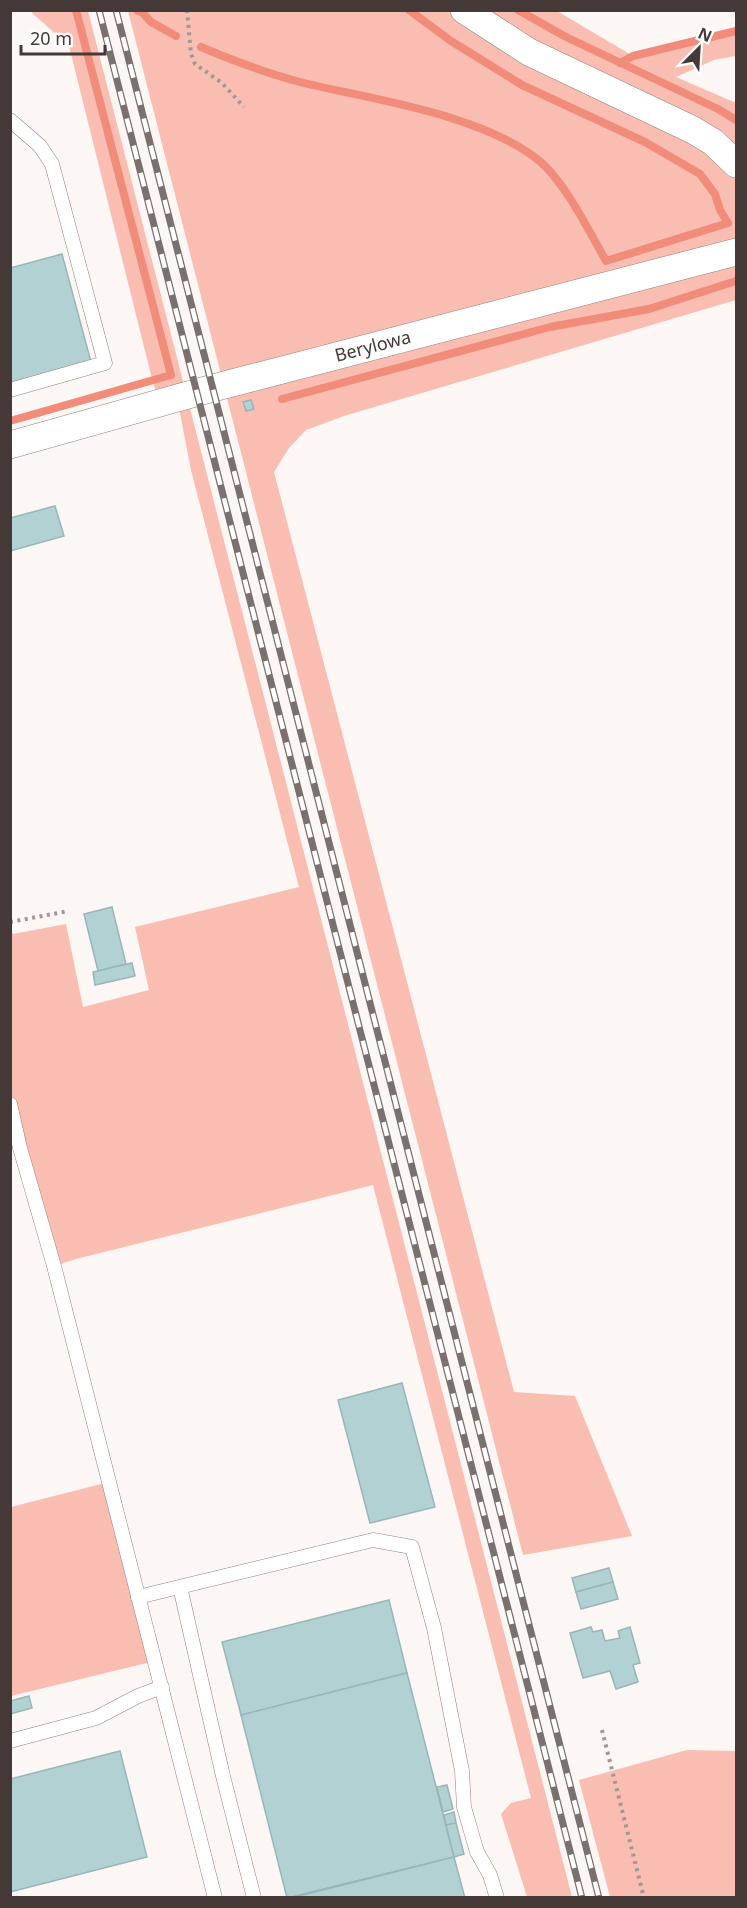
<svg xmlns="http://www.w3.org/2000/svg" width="747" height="1908" font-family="'Noto Sans',sans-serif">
<rect width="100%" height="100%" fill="#fcf6f5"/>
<g fill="#fabdb2">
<path d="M30,11H88L572,1897H527L501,1814L511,1803L531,1798L373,1185L76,1259L54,1266L11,1104L10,926L13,934L66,924L83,1007L149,990L135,927L299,887L191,470L177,398L159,403L151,375L69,46Z"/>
<path d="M128,11H557L633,56L736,31V56L714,60L676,77L736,103V300L344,416L306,430L289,448L274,472L514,1392L575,1396L632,1536L523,1555Z"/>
<path d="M109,1482L155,1661L11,1696V1507Z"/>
<path d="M687,1750L736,1751V1897H610L579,1780Z"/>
</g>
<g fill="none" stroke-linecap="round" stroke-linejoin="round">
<g stroke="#f18c7b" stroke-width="8">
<path d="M518,10L566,37L718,109L736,120"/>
<path d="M138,11L142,12L151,22L176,36"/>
<path d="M201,47C234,61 269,74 304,83C375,100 479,114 537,159C564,180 589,231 606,261L728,223L720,210L715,194L700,174L645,142L522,85L451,41L409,10"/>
<path d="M620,63L633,56L736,31"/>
<path d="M282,399L550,327L649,309L736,281"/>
<path d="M10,421L171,375L76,10"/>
</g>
</g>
<g fill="#b2d1d3" stroke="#98b6b8" stroke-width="1.5">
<path d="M62,254L91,362L10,384V268Z"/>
<path d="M251,400L254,409L246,411L243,402Z"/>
<path d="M55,506L64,536L10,551V518Z"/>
<path d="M112,907L126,964L98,971L84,914Z"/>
<path d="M132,963L135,976L95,985L93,972Z"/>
<path d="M402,1383L435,1507L370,1523L338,1400Z"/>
<path d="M609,1568L613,1582L576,1592L572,1578Z"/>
<path d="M613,1582L618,1599L581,1609L576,1592Z"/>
<path d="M389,1600L407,1673L241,1715L222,1642Z"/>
<path d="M591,1627L593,1632L602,1630L605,1641L620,1638L618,1631L630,1627L640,1663L633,1665L638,1682L616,1689L610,1671L583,1678L570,1633Z"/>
<path d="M407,1673L454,1857L287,1898L241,1715Z"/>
<path d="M29,1696L32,1708L10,1714V1701Z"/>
<path d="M120,1751L147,1857L10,1892V1779Z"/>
<path d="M447,1785L453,1809L443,1812L437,1787Z"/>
<path d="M454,1812L456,1823L446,1825L444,1815Z"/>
<path d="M456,1823L464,1854L454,1857L446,1825Z"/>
<path d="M454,1857L465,1898H291Z"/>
</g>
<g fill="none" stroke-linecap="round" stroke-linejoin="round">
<defs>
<g id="lane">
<path d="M10,120L40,146L52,164L105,363L10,390"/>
<path d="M10,1104L20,1148L54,1266L215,1898"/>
<path d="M180,1587L223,1776L254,1898"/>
<path d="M138,1597L373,1540L412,1547L434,1628L462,1771L464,1807L477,1852L490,1875L497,1898"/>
<path d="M10,1741L96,1718L138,1696L162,1687"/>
</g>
<g id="street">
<path d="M464,10L529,52L693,130L713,142L736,164"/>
<path id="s1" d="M10,445L213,388L736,252"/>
</g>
</defs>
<use href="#lane" stroke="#9a807b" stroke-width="15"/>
<use href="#street" stroke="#9a807b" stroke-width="28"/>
<g stroke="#a09796" stroke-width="4" stroke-dasharray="3 4.5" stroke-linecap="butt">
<path d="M187,10L191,54L195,64L222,83L244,107"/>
<path d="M10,922L69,911"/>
<path d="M602,1730L644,1898"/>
</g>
<use href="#lane" stroke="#fff" stroke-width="14"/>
<use href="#street" stroke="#fff" stroke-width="27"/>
<defs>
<g id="rail">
<path d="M99,10L582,1898"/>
<path d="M116,10L599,1898"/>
</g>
</defs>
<use href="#rail" stroke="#7a706e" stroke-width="7"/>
<use href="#rail" stroke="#fff" stroke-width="4.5" stroke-dasharray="14" stroke-linecap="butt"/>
</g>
<g text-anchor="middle" stroke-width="4.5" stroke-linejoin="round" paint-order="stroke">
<g font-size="18" fill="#453937" stroke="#fff">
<text dy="6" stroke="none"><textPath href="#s1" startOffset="376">Berylowa</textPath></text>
</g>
</g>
<rect width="747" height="1908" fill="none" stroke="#453937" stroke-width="24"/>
<g transform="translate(699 48) rotate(24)" stroke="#ffffff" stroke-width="4.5" paint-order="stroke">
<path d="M0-4.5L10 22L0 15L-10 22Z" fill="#453937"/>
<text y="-9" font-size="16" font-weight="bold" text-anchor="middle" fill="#453937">N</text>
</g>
<path d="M21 45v9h84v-9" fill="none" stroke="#453937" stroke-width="3"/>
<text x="30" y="45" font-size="18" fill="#453937" stroke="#ffffff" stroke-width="4.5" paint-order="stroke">20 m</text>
</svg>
